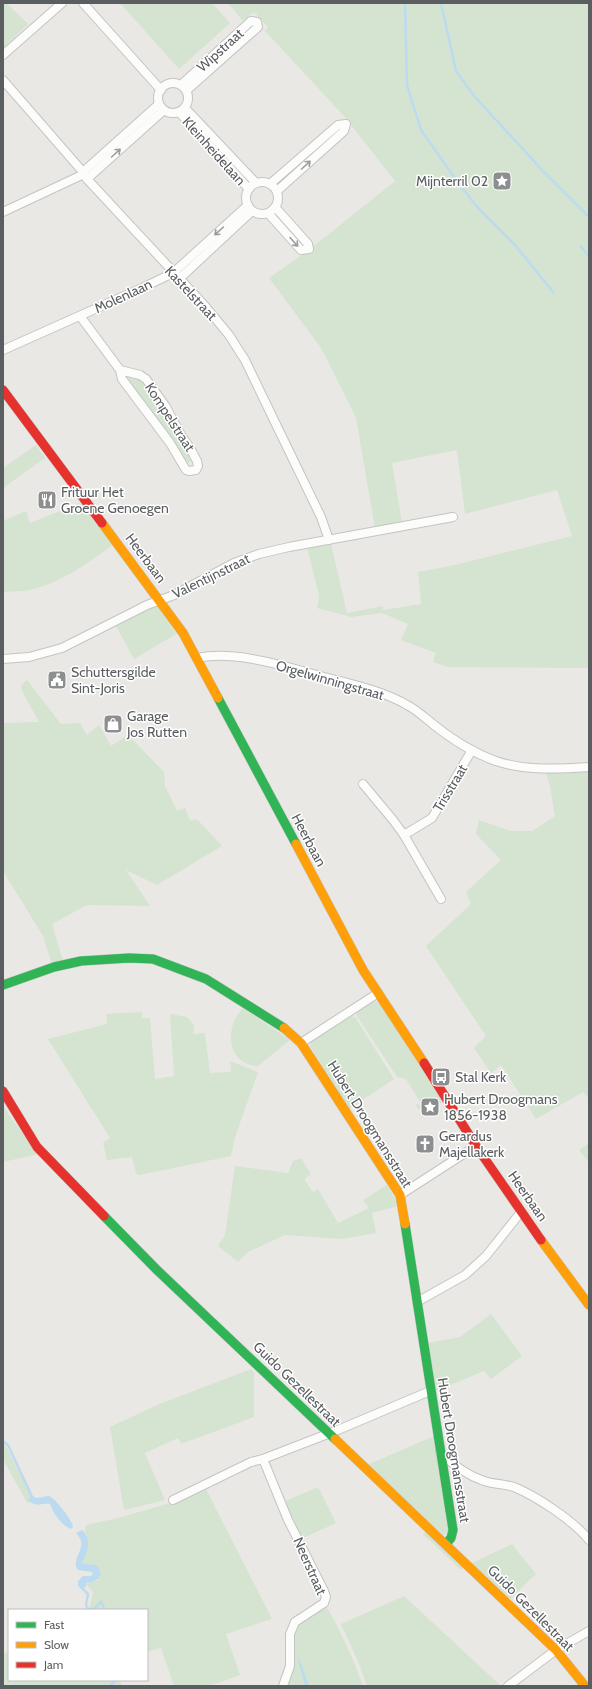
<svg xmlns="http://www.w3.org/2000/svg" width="592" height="1689" font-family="Cabin,sans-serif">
<rect width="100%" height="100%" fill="#eae8e4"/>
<g fill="#d4e4d1">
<path d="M3,3H6L28,24L3,48Z"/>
<path d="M120,3H212L230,23L179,69Z"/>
<path d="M228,3H589V668L448,667L433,662L436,653L401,640L408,624L382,613L351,617L317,608L319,596L307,548L331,544L347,613L383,606V610L421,604L418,572L455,565L572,536L557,490L465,514L457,450L392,463L402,523L375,528L356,418L321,348L269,278L303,254H304L395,181L344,116L265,31L268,27L254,12L243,21Z"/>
<path d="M125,375L140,378C160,403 180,429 192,460L191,462L186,463L124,376Z"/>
<path d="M36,445L45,458L3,488V468Z"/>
<path d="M80,503L112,545C89,563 63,581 34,589C24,592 13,591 3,592V521L26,511L30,523Z"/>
<path d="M157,605L176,634L134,659L116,626Z"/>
<path d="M27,680L61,724L80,723L87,735L99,725L111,746L128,735L164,772L165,786L177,811L185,808L190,821L197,819L222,846L157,885L126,870L150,906L87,905L52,924L63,961L52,965L43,936L3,871V723L39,722L21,689V685Z"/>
<path d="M589,771V1099L583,1092L536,1119L501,1065L491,1073L474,1048L486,1036L426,946L471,904L466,892L501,860L476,834L479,820L511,831H532L555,816L550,786L546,773Z"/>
<path d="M373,1001L378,1002L443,1102L428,1111L418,1109L415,1104L422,1105L406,1079L397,1077L357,1016V1011Z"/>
<path d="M243,1008L290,1040L258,1066C226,1064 224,1027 243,1008Z"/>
<path d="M142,1012V1018H150L155,1079L174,1076L170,1014L187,1017L194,1025L193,1034L205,1033L210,1073L231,1072L230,1061L258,1072L235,1137L231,1156L140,1175L136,1174L132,1157L107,1160L103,1143L110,1138L48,1039L107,1024L106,1014Z"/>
<path d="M349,1016L355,1017L394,1079L349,1109L310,1046L312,1040Z"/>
<path d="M3,1105L8,1114L39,1154L3,1162Z"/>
<path d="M589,1143V1163L579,1150Z"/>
<path d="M301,1158L311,1174L304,1179L313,1192L318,1189L338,1223L369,1208L363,1200L387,1185L394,1197L398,1206L372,1213L376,1233L342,1239L285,1235L248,1252L238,1262L218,1246L225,1235L235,1166L288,1173L293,1161Z"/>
<path d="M491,1314L522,1356L491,1379L484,1371L436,1391L428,1343L460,1337Z"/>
<path d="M251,1369L254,1372V1417L181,1444L178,1438L145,1453L165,1500L124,1510L110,1427L157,1405Z"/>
<path d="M434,1436L448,1531L444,1535L367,1465Z"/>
<path d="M3,1440L32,1498L38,1499L29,1503L26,1501L3,1459Z"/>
<path d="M318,1487L336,1523L301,1539L283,1502Z"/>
<path d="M206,1489L272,1619L226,1634L240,1675L209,1686H174L161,1648L147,1652V1610H89L93,1592L86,1584L99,1580L91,1564L82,1563L87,1536L85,1532L86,1525L118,1518L167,1504L176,1503Z"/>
<path d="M427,1531L464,1566L461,1570L423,1534Z"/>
<path d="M512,1544L536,1574L510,1599L472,1563Z"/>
<path d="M404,1596L501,1686H367L359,1664L341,1624Z"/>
<path d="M325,1608L328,1609C341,1633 354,1659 363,1686H287C305,1654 275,1624 325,1608Z"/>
<path d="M9,1651V1680H120L122,1686H3V1655Z"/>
</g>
<g fill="#bcdbf0">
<path d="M32,1496L36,1498C40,1498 45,1496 49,1496C55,1498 73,1521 73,1527L71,1529C61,1525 53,1513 50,1504C40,1503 36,1508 28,1500Z"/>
<path d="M82,1530C93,1539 87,1553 82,1563L96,1565C106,1576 98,1582 86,1583V1586L82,1590L78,1586V1581L83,1576H91L93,1574L92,1572L78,1570C71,1561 83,1552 81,1541C80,1538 78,1535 76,1533Z"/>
<path d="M299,1658L309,1686H305L298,1661Z"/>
</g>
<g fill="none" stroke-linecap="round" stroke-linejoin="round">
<g stroke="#bcdbf0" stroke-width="2.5">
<path d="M405,3L407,85L421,130L459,184L479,209L515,245L554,293"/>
<path d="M441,3L456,71L474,96L543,171L589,217"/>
<path d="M581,246L589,257"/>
<path d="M3,1441L8,1445L33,1499"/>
<path d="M82,1588L88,1594L86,1605L88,1609H94L101,1602L105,1610"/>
<path d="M109,1686L116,1680"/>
</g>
<defs>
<g id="street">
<path d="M83,3L161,90"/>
<path d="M3,55L62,3"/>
<path d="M3,80L83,172L87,179L205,306L229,335L245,360L271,414L321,517L329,540"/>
<circle cx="173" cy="98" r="15"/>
<path d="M181,85L251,21L257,22L258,27L187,90"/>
<path d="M185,108L256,183"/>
<path d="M179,112L249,189"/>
<path d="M83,172L159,104"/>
<path d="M87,179L164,110"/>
<circle cx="262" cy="198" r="16"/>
<path d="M270,184L338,125L346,124L344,131L277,191"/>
<path d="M3,212L84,174"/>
<path d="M268,213L301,250L309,249L308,244L275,207"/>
<path d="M179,279L252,211"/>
<path d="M80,316L120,370L122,379L170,443L186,470L189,471L196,470L198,466L197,461L190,448L181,435L166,407L146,379L140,375L120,370"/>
<path d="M3,350L142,288L173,273L248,205"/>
<path d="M197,658C236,650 283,666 321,676C350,684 381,690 407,705C417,710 425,718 434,725C453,740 473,753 496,761C526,771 558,769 589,767"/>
<path d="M3,659L29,657L62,648L147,605L174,595L234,563L259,554L289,547L453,517"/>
<path d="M363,784L393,820L404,835L441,899"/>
<path d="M404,835L432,818L472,750"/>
<path d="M301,1043L378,993"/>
<path d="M400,1195L476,1146"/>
<path d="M417,1302L465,1275L486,1256L521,1212"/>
<path d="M440,1452C453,1465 466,1475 484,1481C493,1484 504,1484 514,1487C536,1496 574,1521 589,1540"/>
<path d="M173,1500L251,1462L263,1459"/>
<path d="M283,1686L290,1666V1634L295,1622L324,1603L326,1597L324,1591L288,1520L263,1459L338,1430L430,1391"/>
<path d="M508,1686L556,1650L589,1631"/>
</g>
<g id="fast">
<path d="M218,698L296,844"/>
<path d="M3,985L54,967L81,961L129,958L153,959L206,979L284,1028"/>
<path d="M104,1216L156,1269L335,1439"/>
<path d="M405,1224L453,1530L451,1538L446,1544"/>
</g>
<g id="slow">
<path d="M102,523L183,633L218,698"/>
<path d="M296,844L363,970L424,1063"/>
<path d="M284,1028L301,1043L400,1195L405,1224"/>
<path d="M541,1240L589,1305"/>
<path d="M335,1439L556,1650L585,1686"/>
</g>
<g id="jam">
<path d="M3,390L102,523"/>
<path d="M424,1063L476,1146L541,1240"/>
<path d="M3,1091L37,1147L104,1216"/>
</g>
</defs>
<use href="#street" stroke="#c4c4c4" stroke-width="10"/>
<use href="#fast" stroke="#c5c5c5" stroke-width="10"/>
<use href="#slow" stroke="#c5c5c5" stroke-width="10"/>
<use href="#jam" stroke="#c5c5c5" stroke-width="10"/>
<use href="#street" stroke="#fcfcfb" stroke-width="8"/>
<use href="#fast" stroke="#30b455" stroke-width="9"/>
<use href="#slow" stroke="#ff9f0a" stroke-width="9"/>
<use href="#jam" stroke="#e5322d" stroke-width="9"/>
</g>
<defs><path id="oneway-shaft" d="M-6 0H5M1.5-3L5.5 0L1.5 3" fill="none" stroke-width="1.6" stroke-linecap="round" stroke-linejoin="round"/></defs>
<g stroke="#9b9d9f">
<use href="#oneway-shaft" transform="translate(116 153) rotate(-42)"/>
<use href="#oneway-shaft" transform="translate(306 165) rotate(-42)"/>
<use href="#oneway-shaft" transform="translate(219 231) rotate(138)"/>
<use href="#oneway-shaft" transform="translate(294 242) rotate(48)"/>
</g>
<defs>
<symbol id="sight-square" viewBox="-11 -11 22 22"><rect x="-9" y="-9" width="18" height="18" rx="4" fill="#8d8e8f" stroke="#fff"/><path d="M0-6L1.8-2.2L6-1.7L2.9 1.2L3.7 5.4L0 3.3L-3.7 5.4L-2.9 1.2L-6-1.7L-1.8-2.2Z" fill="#fff"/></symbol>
<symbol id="restaurant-square" viewBox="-11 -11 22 22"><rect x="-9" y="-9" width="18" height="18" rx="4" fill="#8d8e8f" stroke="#fff"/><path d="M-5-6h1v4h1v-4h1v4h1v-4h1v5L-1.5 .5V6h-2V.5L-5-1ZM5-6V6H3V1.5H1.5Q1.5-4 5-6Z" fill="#fff"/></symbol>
<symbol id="civic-square" viewBox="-11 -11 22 22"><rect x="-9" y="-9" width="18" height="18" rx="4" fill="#8d8e8f" stroke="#fff"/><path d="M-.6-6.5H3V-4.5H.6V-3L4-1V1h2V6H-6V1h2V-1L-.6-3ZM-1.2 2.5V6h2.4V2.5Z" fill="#fff"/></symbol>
<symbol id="shop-square" viewBox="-11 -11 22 22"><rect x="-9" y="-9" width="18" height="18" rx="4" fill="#8d8e8f" stroke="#fff"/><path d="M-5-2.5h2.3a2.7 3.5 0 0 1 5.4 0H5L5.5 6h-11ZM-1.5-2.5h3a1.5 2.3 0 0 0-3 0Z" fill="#fff"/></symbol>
<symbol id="bus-square" viewBox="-11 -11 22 22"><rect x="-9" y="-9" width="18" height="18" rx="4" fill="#8d8e8f" stroke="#fff"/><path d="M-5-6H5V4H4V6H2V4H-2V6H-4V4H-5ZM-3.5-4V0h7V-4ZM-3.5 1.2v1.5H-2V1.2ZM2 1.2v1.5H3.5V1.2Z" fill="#fff"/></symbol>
<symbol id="church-square" viewBox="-11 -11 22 22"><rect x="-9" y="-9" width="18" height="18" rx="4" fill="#8d8e8f" stroke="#fff"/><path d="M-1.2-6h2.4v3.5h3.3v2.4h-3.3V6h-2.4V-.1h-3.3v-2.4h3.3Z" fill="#fff"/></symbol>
</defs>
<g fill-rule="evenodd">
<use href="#sight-square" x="491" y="170" width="22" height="22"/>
<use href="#restaurant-square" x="36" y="489" width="22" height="22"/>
<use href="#civic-square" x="46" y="669" width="22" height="22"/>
<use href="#shop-square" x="102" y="713" width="22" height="22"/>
<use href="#bus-square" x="430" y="1066" width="22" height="22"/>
<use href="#sight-square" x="419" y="1096" width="22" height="22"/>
<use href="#church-square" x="414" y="1133" width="22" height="22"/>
</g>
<g text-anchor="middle" stroke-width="3" stroke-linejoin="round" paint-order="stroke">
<g font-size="14" fill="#5b5e61" stroke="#fff">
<text transform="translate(220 50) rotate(-42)" y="5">Wipstraat</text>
<text transform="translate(214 151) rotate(48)" y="5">Kleinheidelaan</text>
<text transform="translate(191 293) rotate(47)" y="5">Kastelstraat</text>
<text transform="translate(123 296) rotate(-25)" y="5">Molenlaan</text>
<text transform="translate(170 417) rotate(57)" y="5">Kompelstraat</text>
<text transform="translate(146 558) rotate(53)" y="5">Heerbaan</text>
<text transform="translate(211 576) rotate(-26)" y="5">Valentijnstraat</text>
<text transform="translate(330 680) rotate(16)" y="5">Orgelwinningstraat</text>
<text transform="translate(450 788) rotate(-59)" y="5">Trisstraat</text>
<text transform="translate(309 840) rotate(62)" y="5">Heerbaan</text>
<text transform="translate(370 1124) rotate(58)" y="5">Hubert Droogmansstraat</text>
<text transform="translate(528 1196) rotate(55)" y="5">Heerbaan</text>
<text transform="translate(297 1384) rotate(44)" y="5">Guido Gezellestraat</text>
<text transform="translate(454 1450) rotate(81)" y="5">Hubert Droogmansstraat</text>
<text transform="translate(310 1566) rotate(66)" y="5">Neerstraat</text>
<text transform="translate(531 1608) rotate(45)" y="5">Guido Gezellestraat</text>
</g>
<g font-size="14" fill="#5b5e61" stroke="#fff" text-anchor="start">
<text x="488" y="186" text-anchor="end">Mijnterril 02</text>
<text x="61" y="497">Frituur Het<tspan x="61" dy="16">Groene Genoegen</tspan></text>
<text x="71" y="677">Schuttersgilde<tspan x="71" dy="16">Sint-Joris</tspan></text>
<text x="127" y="721">Garage<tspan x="127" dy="16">Jos Rutten</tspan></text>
<text x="455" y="1082">Stal Kerk</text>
<text x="444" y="1104">Hubert Droogmans<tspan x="444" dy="16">1856-1938</tspan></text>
<text x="439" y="1141">Gerardus<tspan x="439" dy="16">Majellakerk</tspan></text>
</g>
</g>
<rect width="592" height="1689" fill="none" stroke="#5b5e61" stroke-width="8"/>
<rect x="8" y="1609" width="140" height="72" fill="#ffffff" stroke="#bdbfc0"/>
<rect x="16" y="1622" width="20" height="6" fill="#30b455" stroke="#bdbfc0"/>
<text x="44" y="1629" font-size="12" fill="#5b5e61">Fast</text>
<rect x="16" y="1642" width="20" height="6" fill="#ff9f0a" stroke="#bdbfc0"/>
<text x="44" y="1649" font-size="12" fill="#5b5e61">Slow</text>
<rect x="16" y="1662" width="20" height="6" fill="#e5322d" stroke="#bdbfc0"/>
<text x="44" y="1669" font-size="12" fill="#5b5e61">Jam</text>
</svg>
